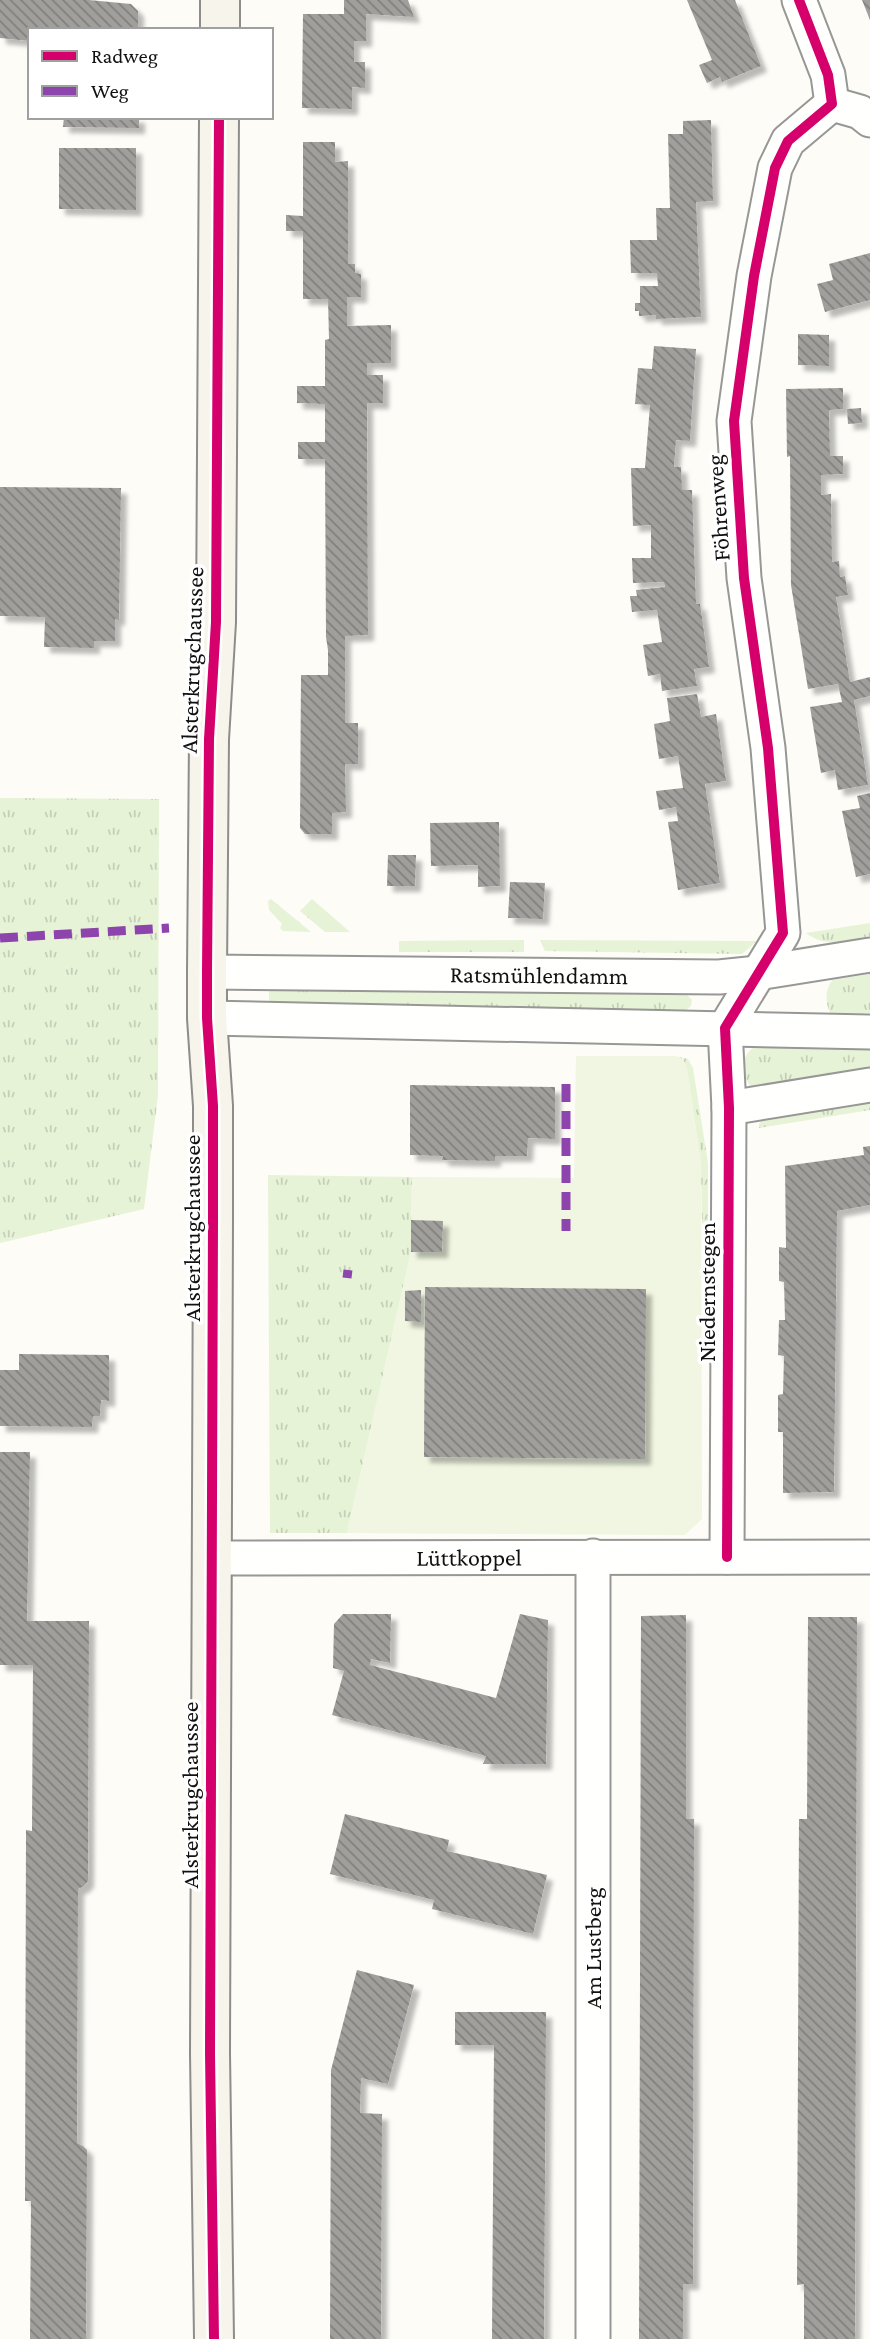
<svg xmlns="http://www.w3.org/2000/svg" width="870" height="2339" font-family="'Crimson Pro',serif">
<defs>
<pattern id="grass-tufts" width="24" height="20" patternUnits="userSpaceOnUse" patternTransform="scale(1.75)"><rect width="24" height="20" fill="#e7f3d7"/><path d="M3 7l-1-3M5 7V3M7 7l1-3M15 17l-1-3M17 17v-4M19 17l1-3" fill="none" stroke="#c5cfb8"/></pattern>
<pattern id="building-back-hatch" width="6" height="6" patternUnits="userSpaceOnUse" patternTransform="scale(1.75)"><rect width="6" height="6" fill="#a19f9c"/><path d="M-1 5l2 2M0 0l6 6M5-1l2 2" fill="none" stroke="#82807e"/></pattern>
<filter id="shadow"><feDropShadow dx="6" dy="6" stdDeviation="2" flood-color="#0004"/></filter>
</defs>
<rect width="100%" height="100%" fill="#fdfcf7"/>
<g fill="url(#grass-tufts)">
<path d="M0,798L159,799L158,1095L144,1209L0,1243Z"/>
<path d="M271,899L311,932L283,931L280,928L282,924L269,910L268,901Z"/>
<path d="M312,899L350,932H325L300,911Z"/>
<path d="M870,923V936C846,940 827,949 806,933Z"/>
<path d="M524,940V952H399V941Z"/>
<path d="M540,940L757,941L742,954L545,951Z"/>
<path d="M870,974V1013H830C825,1001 825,991 832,980Z"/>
<path d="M269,989L683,991L692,1000L691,1006L686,1010L269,1006Z"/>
<path d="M760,1043L870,1044V1074L752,1089C739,1070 740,1054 760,1043Z"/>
<path d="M674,1056L688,1059L693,1068L708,1163V1223L702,1224L701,1164L687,1069L683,1059Z"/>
<path d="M870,1102V1110L759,1128V1124L762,1121Z"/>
<path d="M268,1175L412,1177L411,1252L347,1533H270Z"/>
</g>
<path fill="#f0f6e1" d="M576,1056H674L683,1059L687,1069L701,1165L702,1519L685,1535L347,1533L411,1252L412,1177L574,1178Z"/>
<g fill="url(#building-back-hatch)" filter="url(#shadow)">
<path d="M0,0H89L131,4L138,11V30H30V41L0,38Z"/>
<path d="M344,0H408L414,17L366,14V41H354V62H365V88L352,87V109L302,108L303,14H344Z"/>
<path d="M687,0H735L761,66L722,82L720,77L707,83L699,65L712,60Z"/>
<path d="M862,0H870V20Z"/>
<path d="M64,117H139V128L63,127Z"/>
<path d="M711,120L713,201L696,202L701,317L656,319V315L639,316V311H635V303H640V286H658L657,273H631L630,240H657L656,208H670L668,134H683V121Z"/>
<path d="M303,142H335V162L348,161V264H355V273L361,274V297H347V326L391,325V363H367V375H383V403H367L368,635L345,636V723H358V764H345L346,812L332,813V834H305L300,828L301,675H328V650L326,637L325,459H298V442H325V404L297,403V386H325V340L329,339L328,299H303V231H286V215L303,216Z"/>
<path d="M59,148H136V210L59,209Z"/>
<path d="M870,253V300L825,312L817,284L833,280L829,264Z"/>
<path d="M798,334L829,335V366L798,365Z"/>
<path d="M654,346L696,349L690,441L676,440L674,467H681L682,490H692L696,604H700L709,667L694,669L697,686L662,691L660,674L648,676L643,645L662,642L657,610L632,612L630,596H637L636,590L665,587L664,582L633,583L632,558H651V525L633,526L631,468H645L650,405L635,404L638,368L652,369Z"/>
<path d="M843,388V409L829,410L830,456H843V474L821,475V495L831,494L832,562L839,561L840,577L845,576L848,595L836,597L850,682L870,677V696L854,700L868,785L838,790L835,770L821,773L810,707L842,702L838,684L808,689L791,585L790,456L787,457L786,389Z"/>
<path d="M861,408L862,423L848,424L847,409Z"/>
<path d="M0,487L121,488L119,620L115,619V641H94V648L44,647L45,617L0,616Z"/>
<path d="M697,694L701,717L716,714L726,781L705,784L720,883L678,890L668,822L678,821L676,807L659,810L656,791L683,788L678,756L659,759L654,724L670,721L667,698Z"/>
<path d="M870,793V874L856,877L842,811L860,808L857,796Z"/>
<path d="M499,822L500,886L478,887V865L431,866L430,823Z"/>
<path d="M388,855H416L415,886H387Z"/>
<path d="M510,882L545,883L543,919L508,918Z"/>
<path d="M410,1085L555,1087V1139L528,1138L527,1156H495V1161L442,1160L443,1156L410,1155Z"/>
<path d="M870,1146V1205L837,1211L834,1492L783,1493V1432H778V1395L783,1394L784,1356L778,1355L779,1320H785L784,1282L779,1281V1247L786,1248L785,1166L864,1155L863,1147Z"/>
<path d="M411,1220L443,1221L442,1252H411Z"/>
<path d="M425,1287L646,1289L645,1459L424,1457Z"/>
<path d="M421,1290V1322L405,1321V1291Z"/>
<path d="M19,1354L109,1355V1401L101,1400L100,1416H93L92,1427L0,1426V1370H19Z"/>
<path d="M0,1452H30L27,1621H89L88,1881L84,1886L78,1889L77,2143L83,2146L87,2150L86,2339H30L31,2201H25L26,1830L32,1831L33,1665H0Z"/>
<path d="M343,1614H391L390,1663L371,1659L370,1665L496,1698L520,1614L548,1620L546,1764H483L486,1756L332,1715L344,1671L333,1668L334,1624Z"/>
<path d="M686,1615V1819H694L693,2284H683V2339H639L641,1616Z"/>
<path d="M808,1617H857L855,2339H804V2284L797,2285L799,1819H807Z"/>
<path d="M345,1814L449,1840L447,1851L547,1875L533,1934L432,1909L434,1900L330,1874Z"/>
<path d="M357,1970L414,1985L388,2084L361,2078L360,2113L382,2114L381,2339H330L331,2070Z"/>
<path d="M455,2012H546L544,2339H492L494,2045H455Z"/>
</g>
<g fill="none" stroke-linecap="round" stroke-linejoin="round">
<defs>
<g id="street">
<path d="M832,104L860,112L870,120"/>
<path id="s1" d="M207,972L719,977L758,973L870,955"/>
<path d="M207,1018L870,1032"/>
<path d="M729,1108L870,1085"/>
<path d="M727,1557L729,1108L725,1028L783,933L768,748L744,578L734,421L754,276L775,168L788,141L832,104L828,75L799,0"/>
<path id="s2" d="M212,1558L870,1557"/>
<path d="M593,2339V1556"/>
</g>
<g id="secondary">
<path d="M220,30V0"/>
<path d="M214,2339L210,2053L213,1220V1106L207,1018V972L209,739L216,622L219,117"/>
</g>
</defs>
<use href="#street" stroke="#979795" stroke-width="37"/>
<use href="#secondary" stroke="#8e8d8b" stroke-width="42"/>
<use href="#street" stroke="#fffffe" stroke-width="33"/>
<use href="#secondary" stroke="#f6f4eb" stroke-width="38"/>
<g stroke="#8e44ad" stroke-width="9" stroke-dasharray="18 9" stroke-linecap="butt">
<path d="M0,938L169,928"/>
<path d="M566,1084V1231"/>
<path d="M347,1278L348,1270"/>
</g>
<defs>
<g id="cycleway">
<path d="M727,1557L729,1108L725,1028L783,933L768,748L744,578L734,421L754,276L775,168L788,141L832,104L828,75L799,0"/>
<path d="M214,2339L210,2053L213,1220V1106L207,1018V972L209,739L216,622L219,117"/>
</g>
</defs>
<use href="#cycleway" stroke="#fff" stroke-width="15"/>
<use href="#cycleway" stroke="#d6006c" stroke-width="10"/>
</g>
<g text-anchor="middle" stroke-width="7" stroke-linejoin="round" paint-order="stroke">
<g font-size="24" fill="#111" stroke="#fff">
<text transform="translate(718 508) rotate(-94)" y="8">Föhrenweg</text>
<text transform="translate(192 660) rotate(-88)" y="8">Alsterkrugchaussee</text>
<text dy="8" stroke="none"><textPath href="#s1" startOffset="332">Ratsmühlendamm</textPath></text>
<text transform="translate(192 1228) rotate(-90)" y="8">Alsterkrugchaussee</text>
<text transform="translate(707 1292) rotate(-90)" y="8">Niedernstegen</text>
<text dy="8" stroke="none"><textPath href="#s2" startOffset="257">Lüttkoppel</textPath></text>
<text transform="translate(190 1795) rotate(-90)" y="8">Alsterkrugchaussee</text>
<text transform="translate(593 1948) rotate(-90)" y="8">Am Lustberg</text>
</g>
</g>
<rect x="28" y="28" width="245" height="91" fill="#ffffff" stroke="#a0a0a0" stroke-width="2"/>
<rect x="42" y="51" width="35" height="10" fill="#d6006c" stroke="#a0a0a0" stroke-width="2"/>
<text x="91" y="63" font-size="21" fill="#111111">Radweg</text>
<rect x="42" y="86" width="35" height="10" fill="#8e44ad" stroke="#a0a0a0" stroke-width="2"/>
<text x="91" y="98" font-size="21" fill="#111111">Weg</text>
</svg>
